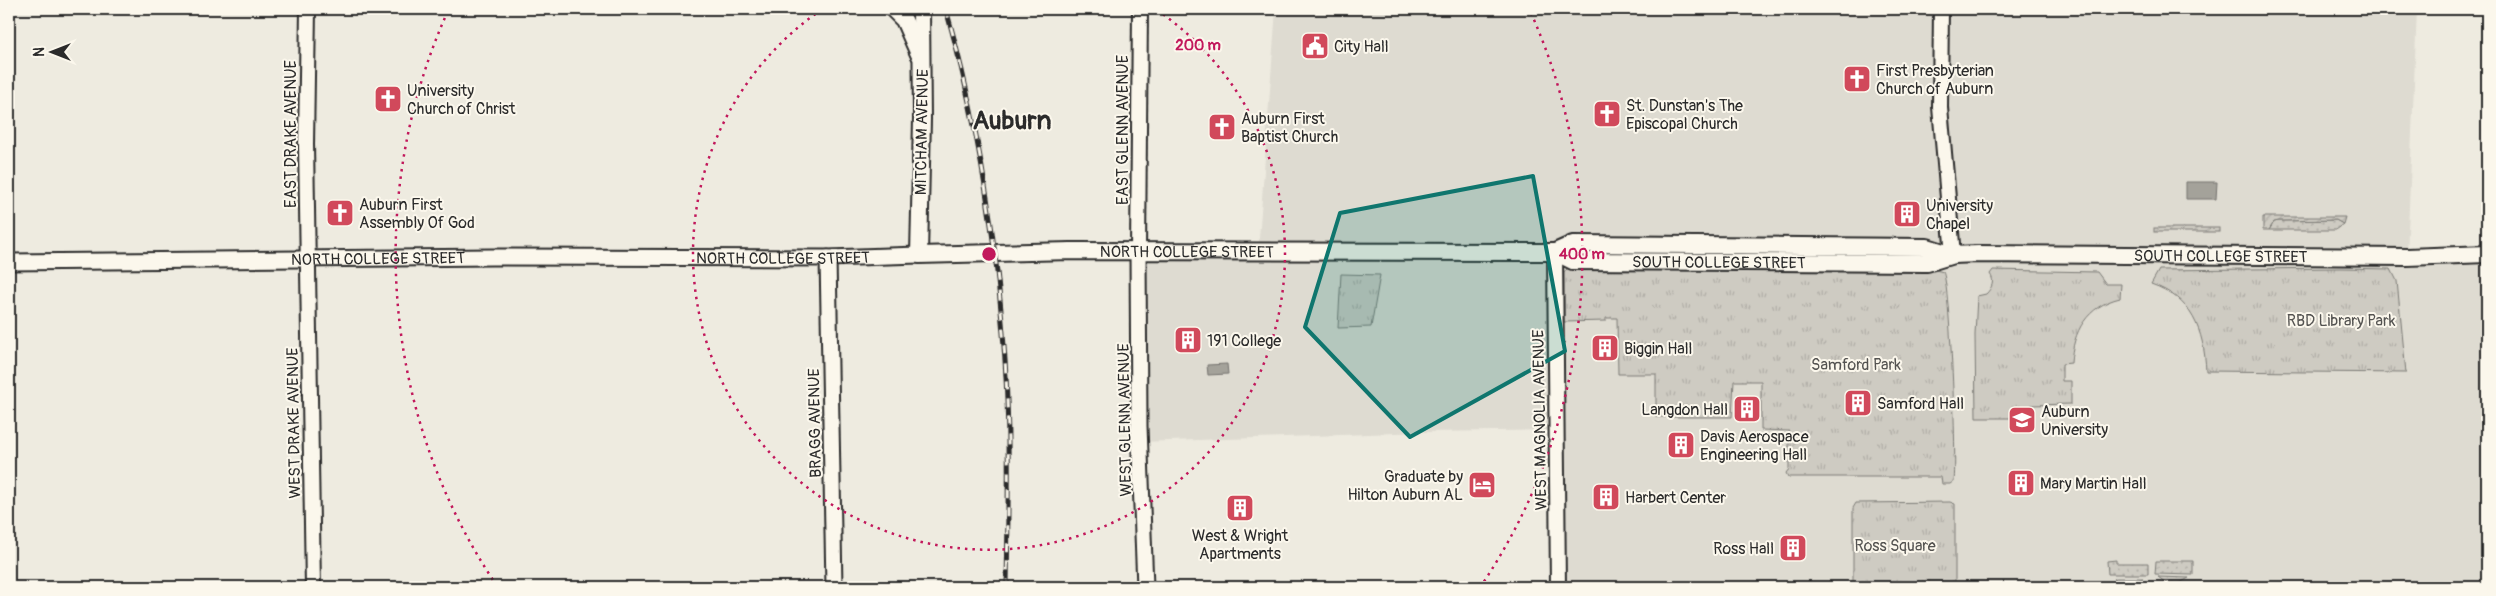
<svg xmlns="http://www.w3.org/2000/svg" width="2496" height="596" font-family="Pangolin,sans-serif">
<defs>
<pattern id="grass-dots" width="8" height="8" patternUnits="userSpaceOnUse" patternTransform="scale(1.25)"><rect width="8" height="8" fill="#cecbc2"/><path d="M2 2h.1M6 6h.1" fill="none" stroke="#b1aea7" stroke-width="1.8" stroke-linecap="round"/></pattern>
<pattern id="park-tufts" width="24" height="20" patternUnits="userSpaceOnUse" patternTransform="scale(1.25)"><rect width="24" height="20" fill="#cecbc2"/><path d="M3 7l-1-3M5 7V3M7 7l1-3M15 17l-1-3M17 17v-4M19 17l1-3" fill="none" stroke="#b1aea7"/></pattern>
<pattern id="garden-furrows" width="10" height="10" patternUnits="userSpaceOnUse" patternTransform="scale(1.25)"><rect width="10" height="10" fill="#cecbc2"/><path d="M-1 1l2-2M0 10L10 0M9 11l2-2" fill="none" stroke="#b1aea7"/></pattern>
</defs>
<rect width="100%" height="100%" fill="#eeebe0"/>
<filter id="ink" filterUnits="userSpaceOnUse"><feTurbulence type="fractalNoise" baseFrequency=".02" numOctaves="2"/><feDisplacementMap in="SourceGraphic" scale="10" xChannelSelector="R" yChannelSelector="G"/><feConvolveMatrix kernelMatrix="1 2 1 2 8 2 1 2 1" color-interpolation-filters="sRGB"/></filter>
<g filter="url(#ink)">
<path fill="#dedbd1" d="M1276,9H2417L2407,257L2487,255V587H1558L1557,430L1424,432L1140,442L1138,252H1258Z"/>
<g fill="url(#grass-dots)" stroke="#7c7b76">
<path d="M2336,220L2343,224L2335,230H2269L2274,222L2279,221Z"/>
<path d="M2116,560V563H2148V574H2108L2107,561Z"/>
<path d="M2156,561H2193V575L2155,574Z"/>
<path d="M2158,577L2189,578L2172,587Z"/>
<path d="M2116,578H2143L2127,587L2114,579Z"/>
</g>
<g fill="url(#park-tufts)" stroke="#7c7b76">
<path d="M1569,266L1936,270L1943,272C1950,282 1957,461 1954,481L1950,484H1942L1941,477H1788L1786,473L1789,469V431L1761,430V381H1734L1732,417H1656V374H1618L1617,318H1606V321L1564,322V273Z"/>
<path d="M2341,268L2391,269L2397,281L2406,373L2206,371C2204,330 2192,298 2151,284L2159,270Z"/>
<path d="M1993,270L2097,272L2106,284H2121L2120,298C2087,306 2073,331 2071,363L2062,364V381H2071V404L2031,405V418H1976L1975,335L1977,296L1986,294C1992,288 1995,281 1990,274Z"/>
<path d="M1341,274L1380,275L1371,327L1338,328Z"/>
<path d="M1950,502L1955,504V587H1853V508L1856,503Z"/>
</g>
<g fill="url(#garden-furrows)" stroke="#7c7b76">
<path d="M2263,217H2345L2343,224L2336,220L2279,221L2274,222L2269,230H2263Z"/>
<rect x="2154" y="228" width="65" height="4"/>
</g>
<g fill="#a4a29a" stroke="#74726e">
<path d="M2186,182H2217L2216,199H2186Z"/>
<path d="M1227,364L1228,374L1208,375L1207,365Z"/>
</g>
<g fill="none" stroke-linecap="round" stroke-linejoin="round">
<defs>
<g id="tertiary">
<path d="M308,9L306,144L313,587"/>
<path d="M1941,9L1940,107L1953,255"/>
<path d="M1138,252L1140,9"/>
<path d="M1555,252L1558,587"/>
</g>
<g id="secondary">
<path d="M1138,252L1139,426L1145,587"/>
<path d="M828,258L834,587"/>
<path id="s1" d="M9,262L492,257L828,258L919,255"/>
</g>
<g id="primary">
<path d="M893,9L904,20L919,54"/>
<path id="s2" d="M921,9L922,119L919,255L1071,251L1555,252L1573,244L1927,247L1953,255"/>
<path id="s3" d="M1555,252L1573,261L1927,263L1953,255L1978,254L2407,257L2487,254"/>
</g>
</defs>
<use href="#tertiary" stroke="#2b2b2b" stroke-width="18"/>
<use href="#secondary" stroke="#2b2b2b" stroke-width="19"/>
<use href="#primary" stroke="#2b2b2b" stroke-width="20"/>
<use href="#tertiary" stroke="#fbf7ec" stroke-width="14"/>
<use href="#secondary" stroke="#fbf7ec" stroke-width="15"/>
<use href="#primary" stroke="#fbf7ec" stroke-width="16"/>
<defs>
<path id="rail" d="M946,9C978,123 997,241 1005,360C1010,435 1008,511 1007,587"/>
</defs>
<use href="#rail" stroke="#2b2b2b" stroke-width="5"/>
<use href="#rail" stroke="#fbf7ec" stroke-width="3" stroke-dasharray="9" stroke-linecap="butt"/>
</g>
</g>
<path fill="#0f766e" fill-opacity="0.2" stroke="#0f766e" stroke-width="4" stroke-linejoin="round" d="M1533,176L1565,351L1410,437L1305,327L1340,213Z"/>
<g fill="none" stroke="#c2185b" stroke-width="2.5" stroke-dasharray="2.5 5">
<path d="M1157 10A296 296 0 1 1 821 10"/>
<path d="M497 586A593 593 0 0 1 447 13M1531 13A593 593 0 0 1 1481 586"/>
</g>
<defs>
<symbol id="civic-square" viewBox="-11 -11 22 22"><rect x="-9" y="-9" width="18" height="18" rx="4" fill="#d1495b" stroke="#fbf7ec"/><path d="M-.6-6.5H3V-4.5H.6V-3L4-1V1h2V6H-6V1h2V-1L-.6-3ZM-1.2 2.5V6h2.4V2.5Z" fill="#fff"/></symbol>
<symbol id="church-square" viewBox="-11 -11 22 22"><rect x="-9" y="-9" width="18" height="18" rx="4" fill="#d1495b" stroke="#fbf7ec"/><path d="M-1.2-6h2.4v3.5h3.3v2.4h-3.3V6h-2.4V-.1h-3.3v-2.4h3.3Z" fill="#fff"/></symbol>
<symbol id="building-square" viewBox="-11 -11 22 22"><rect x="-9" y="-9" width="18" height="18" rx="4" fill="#d1495b" stroke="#fbf7ec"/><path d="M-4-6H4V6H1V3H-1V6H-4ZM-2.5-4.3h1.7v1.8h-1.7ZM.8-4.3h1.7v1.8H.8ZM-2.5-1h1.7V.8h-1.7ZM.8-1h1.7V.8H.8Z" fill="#fff"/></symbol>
<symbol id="university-square" viewBox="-11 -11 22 22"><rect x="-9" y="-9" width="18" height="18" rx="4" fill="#d1495b" stroke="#fbf7ec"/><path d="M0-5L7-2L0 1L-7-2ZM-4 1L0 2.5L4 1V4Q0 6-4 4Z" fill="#fff"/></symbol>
<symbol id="hotel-square" viewBox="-11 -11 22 22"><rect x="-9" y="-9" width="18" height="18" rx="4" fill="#d1495b" stroke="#fbf7ec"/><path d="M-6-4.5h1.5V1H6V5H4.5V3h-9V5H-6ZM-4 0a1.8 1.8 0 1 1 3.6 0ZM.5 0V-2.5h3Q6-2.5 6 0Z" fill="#fff"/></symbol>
</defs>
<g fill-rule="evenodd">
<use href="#civic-square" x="1299" y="30" width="32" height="32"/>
<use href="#church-square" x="1841" y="63" width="32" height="32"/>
<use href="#church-square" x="372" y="83" width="32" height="32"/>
<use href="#church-square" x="1591" y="98" width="32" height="32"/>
<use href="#church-square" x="1206" y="111" width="32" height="32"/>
<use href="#church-square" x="324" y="197" width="32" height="32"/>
<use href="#building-square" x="1891" y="198" width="32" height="32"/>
<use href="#building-square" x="1172" y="324" width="32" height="32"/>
<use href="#building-square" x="1589" y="332" width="32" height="32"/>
<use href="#building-square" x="1842" y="387" width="32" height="32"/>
<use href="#building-square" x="1731" y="393" width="32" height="32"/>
<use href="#university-square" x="2006" y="404" width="32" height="32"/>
<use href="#building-square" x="1665" y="429" width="32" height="32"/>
<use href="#building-square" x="2005" y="467" width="32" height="32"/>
<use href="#hotel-square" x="1466" y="469" width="32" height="32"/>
<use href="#building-square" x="1590" y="481" width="32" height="32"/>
<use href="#building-square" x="1224" y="492" width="32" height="32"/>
<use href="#building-square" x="1777" y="532" width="32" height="32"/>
</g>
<g text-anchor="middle" stroke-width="4" stroke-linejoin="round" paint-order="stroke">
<g font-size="16" fill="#2b2b2b" stroke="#fbf7ec" text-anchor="start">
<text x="1334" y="52">City Hall</text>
<text x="1876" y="76">First Presbyterian<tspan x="1876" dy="18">Church of Auburn</tspan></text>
<text x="407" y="96">University<tspan x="407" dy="18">Church of Christ</tspan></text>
<text x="1626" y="111">St. Dunstan's The<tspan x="1626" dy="18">Episcopal Church</tspan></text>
<text x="1241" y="124">Auburn First<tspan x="1241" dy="18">Baptist Church</tspan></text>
<text x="359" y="210">Auburn First<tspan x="359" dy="18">Assembly Of God</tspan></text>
<text x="1926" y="211">University<tspan x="1926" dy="18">Chapel</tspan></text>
<text x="1207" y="346">191 College</text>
<text x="1624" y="354">Biggin Hall</text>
<text x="1877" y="409">Samford Hall</text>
<text x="1728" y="415" text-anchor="end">Langdon Hall</text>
<text x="2041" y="417">Auburn<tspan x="2041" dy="18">University</tspan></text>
<text x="1700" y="442">Davis Aerospace<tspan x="1700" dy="18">Engineering Hall</tspan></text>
<text x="1463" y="482" text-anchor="end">Graduate by<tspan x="1463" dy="18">Hilton Auburn AL</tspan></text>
<text x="2040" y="489">Mary Martin Hall</text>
<text x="1625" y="503">Harbert Center</text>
<text x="1240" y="541" text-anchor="middle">West &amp; Wright<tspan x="1240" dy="18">Apartments</tspan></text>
<text x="1774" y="554" text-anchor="end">Ross Hall</text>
</g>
<g font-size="16" fill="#2b2b2b" stroke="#fbf7ec">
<text transform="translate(1122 130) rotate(-90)" y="6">EAST GLENN AVENUE</text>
<text transform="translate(921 132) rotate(-89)" y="6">MITCHAM AVENUE</text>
<text transform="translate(290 134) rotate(-90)" y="6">EAST DRAKE AVENUE</text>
<text dy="6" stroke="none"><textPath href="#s2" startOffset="514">NORTH COLLEGE STREET</textPath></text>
<text dy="6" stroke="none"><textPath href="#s3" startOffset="669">SOUTH COLLEGE STREET</textPath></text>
<text dy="6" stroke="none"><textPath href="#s1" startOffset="774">NORTH COLLEGE STREET</textPath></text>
<text dy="6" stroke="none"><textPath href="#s1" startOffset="369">NORTH COLLEGE STREET</textPath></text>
<text dy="6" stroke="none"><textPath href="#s3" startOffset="166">SOUTH COLLEGE STREET</textPath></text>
<text transform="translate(1124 420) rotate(-91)" y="6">WEST GLENN AVENUE</text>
<text transform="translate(1539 420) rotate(-91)" y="6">WEST MAGNOLIA AVENUE</text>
<text transform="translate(293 423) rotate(-91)" y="6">WEST DRAKE AVENUE</text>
<text transform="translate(814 423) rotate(-91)" y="6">BRAGG AVENUE</text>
</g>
<g font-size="16" fill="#545351" stroke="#fbf7ec">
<text x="2341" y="326">RBD Library Park</text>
<text x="1856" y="370">Samford Park</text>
<text x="1895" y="551">Ross Square</text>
</g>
<g font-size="26" font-weight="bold" fill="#2b2b2b" stroke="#fbf7ec">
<text x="1012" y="129">Auburn</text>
</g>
</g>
<circle cx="989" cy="254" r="8" fill="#c2185b" stroke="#fbf7ec" stroke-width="2.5"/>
<g font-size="15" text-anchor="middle" font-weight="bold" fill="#c2185b" stroke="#fbf7ec" stroke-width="4" stroke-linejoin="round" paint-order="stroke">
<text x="1198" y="50">200 m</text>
<text x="1582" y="259">400 m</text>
</g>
<rect width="2496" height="596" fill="none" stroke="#fbf7ec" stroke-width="30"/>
<rect x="15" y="15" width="2466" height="566" fill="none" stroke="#2b2b2b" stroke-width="2" filter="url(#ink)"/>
<g transform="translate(52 52) rotate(270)" stroke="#fbf7ec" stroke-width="4" paint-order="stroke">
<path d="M0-4L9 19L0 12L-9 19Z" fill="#2b2b2b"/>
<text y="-8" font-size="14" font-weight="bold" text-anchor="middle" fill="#2b2b2b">N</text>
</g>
</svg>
